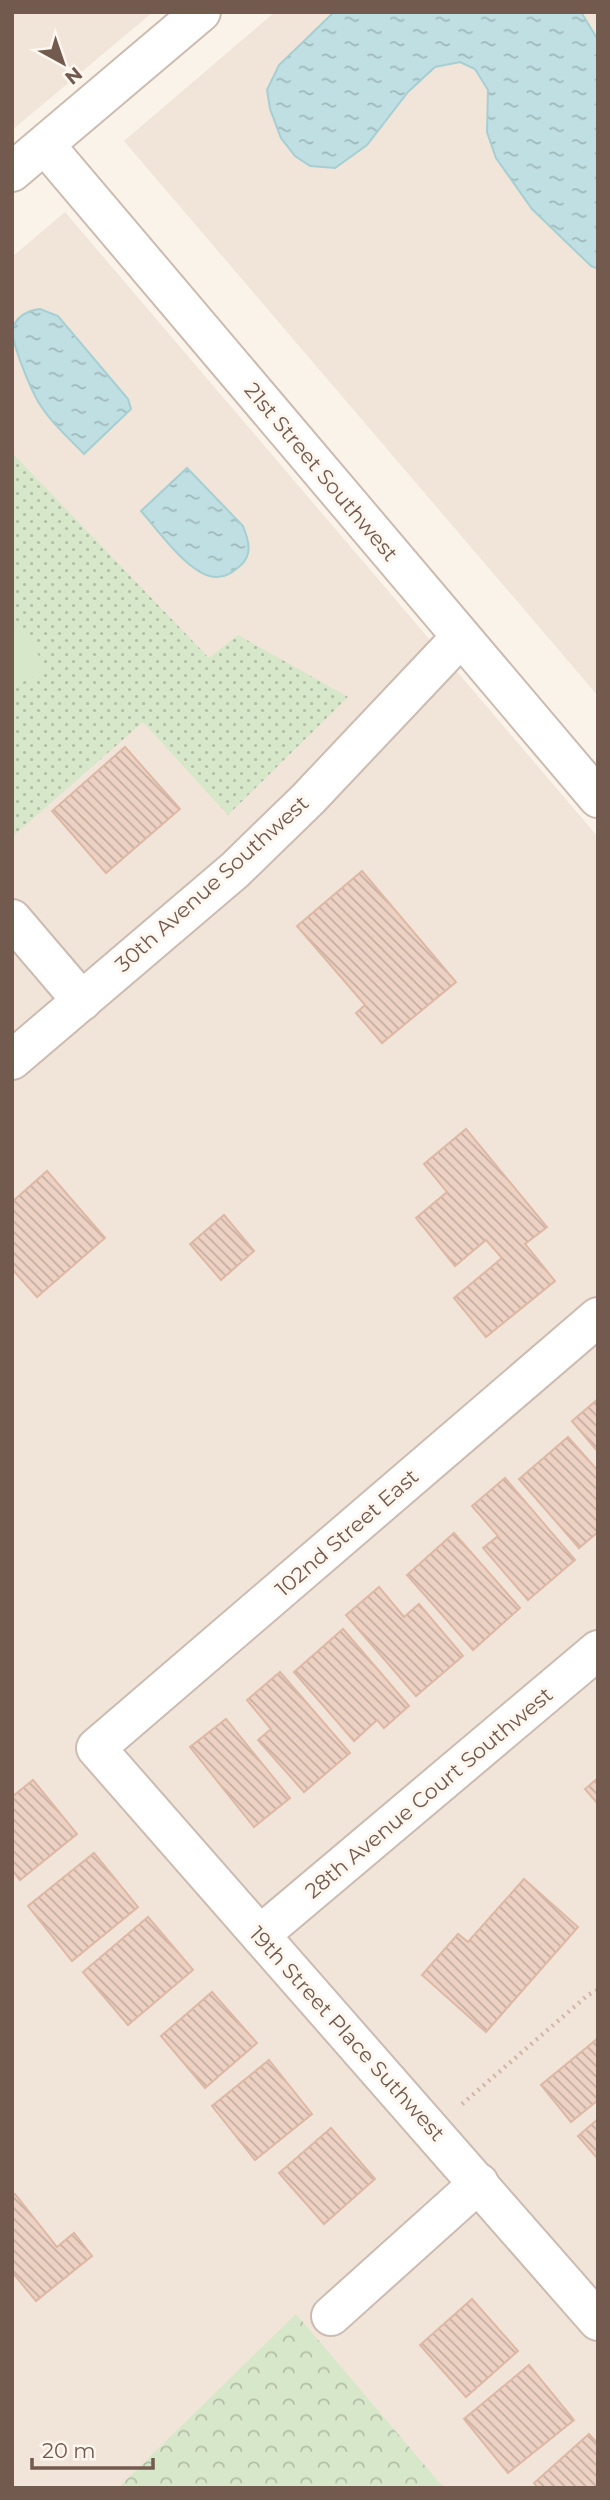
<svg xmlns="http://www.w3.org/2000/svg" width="610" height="2500" font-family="Montserrat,sans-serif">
<defs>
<pattern id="grass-dots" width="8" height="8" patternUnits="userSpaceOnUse" patternTransform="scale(1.75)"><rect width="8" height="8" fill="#d7e7c9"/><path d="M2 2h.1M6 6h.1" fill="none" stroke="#b3bea6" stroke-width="1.8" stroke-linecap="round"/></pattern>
<pattern id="forest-crowns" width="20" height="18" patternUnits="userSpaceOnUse" patternTransform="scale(1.75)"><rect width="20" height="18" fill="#d7e7c9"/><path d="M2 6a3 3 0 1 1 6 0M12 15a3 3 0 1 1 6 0" fill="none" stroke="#b3bea6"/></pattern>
<pattern id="water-ripples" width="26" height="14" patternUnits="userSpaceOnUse" patternTransform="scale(1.75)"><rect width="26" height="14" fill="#bfdfe2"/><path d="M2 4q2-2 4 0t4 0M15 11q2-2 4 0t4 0" fill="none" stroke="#a0b8ba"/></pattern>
<pattern id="building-back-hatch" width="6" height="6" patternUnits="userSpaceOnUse" patternTransform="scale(1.75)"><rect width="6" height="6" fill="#edd2c3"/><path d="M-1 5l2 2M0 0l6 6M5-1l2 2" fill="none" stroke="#c4ada1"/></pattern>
</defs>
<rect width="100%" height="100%" fill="#faf3e9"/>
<g fill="#f1e4d8">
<path d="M12,12H153L12,130Z"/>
<path d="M275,12H598V696L124,141Z"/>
<path d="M65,212L598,837V2488H12V257Z"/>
</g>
<path fill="url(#grass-dots)" d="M12,453L209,658L238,635L348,697L228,815L143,722L12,837Z"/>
<path fill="url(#forest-crowns)" d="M296,2314L444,2488H118Z"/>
<path fill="#d7e7c9" d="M23,628L46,669L14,687L12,684V634Z"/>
<g fill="url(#water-ripples)" stroke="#a6cfd3" stroke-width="2">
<path d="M334,12H581L598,40V269L591,266L532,209L496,158L487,132L488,90L475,69L460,62L435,67L408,92L367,145L335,168L310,166L295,156L281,138L270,109L267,90L279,65Z"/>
<path d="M40,309L58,316L128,399L131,409L84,454C70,439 52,424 41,406C33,395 11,343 13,331C14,317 28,310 40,309Z"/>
<path d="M187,468L243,526C249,541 253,555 240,566C233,572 225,578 215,577C189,575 158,530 141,511Z"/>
</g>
<g fill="url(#building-back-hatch)" stroke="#deb8a5" stroke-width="2">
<path d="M125,747L180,809L106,873L52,811Z"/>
<path d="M362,871L456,982L382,1043L356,1013L365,1005L297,926Z"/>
<path d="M466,1129L547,1227L525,1244L555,1281L486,1337L454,1298L502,1258L486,1240L455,1266L416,1218L447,1192L424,1164Z"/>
<path d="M47,1171L105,1238L37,1297L12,1269V1202Z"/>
<path d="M224,1215L254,1251L221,1280L190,1244Z"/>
<path d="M598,1399V1452L572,1421Z"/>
<path d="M568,1437L598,1471V1532L579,1548L519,1479Z"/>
<path d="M505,1478L575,1560L528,1600L483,1548L498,1536L472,1506Z"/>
<path d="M454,1533L520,1608L473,1650L407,1575Z"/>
<path d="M379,1587L404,1617L419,1604L463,1656L416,1696L346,1615Z"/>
<path d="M343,1629L409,1706L384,1728L377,1720L354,1741L294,1672Z"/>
<path d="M280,1672L350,1753L304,1792L258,1740L271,1729L247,1700Z"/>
<path d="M226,1719L290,1798L254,1827L190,1747Z"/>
<path d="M598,1778V1804L585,1789Z"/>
<path d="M33,1780L77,1834L20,1880L12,1870V1797Z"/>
<path d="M94,1853L138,1907L72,1961L28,1906Z"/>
<path d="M524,1879L578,1927L486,2032L422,1975L458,1934L468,1942Z"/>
<path d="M148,1917L193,1970L128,2025L83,1972Z"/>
<path d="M212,1992L257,2043L205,2088L161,2036Z"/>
<path d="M598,2038V2100L571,2122L541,2085Z"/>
<path d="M269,2060L312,2114L255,2160L212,2106Z"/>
<path d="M598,2119V2159L578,2136Z"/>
<path d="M331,2128L375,2179L324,2224L279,2173Z"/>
<path d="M15,2194L57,2247L74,2233L92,2256L36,2301L12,2272V2197Z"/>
<path d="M472,2299L518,2351L466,2397L420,2345Z"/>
<path d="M529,2365L574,2420L508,2473L464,2419Z"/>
<path d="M589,2434L598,2444V2488H538L534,2483Z"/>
</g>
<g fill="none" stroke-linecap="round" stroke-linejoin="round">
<defs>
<g id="minor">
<path d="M45,145L598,798"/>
<path d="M12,919L82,1001"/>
<path d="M12,1060L235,870L308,799L461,637"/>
<path d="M598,1317L96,1748L598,2321"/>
<path d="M260,1935L598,1650"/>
<path d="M331,2316L479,2183"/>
</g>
<path id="tertiary" d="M12,172L201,12"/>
</defs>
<use href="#minor" stroke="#ccbbb0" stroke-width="42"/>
<use href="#tertiary" stroke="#ccbbb0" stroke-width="42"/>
<path stroke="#d2b5a6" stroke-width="4.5" stroke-dasharray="2 5" stroke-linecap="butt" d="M462,2104L588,1995L598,1990"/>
<use href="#minor" stroke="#fff" stroke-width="38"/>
<use href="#tertiary" stroke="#fff" stroke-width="38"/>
</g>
<g text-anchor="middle" stroke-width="6" stroke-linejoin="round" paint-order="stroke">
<g font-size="21" fill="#735a4f" stroke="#fdf7ef">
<text transform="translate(321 472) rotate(50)" y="7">21st Street Southwest</text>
<text transform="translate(212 884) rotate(-42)" y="7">30th Avenue Southwest</text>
<text transform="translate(347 1533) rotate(-41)" y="7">102nd Street East</text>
<text transform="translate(429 1793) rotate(-40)" y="7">28th Avenue Court Southwest</text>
<text transform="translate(347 2034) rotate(48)" y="7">19th Street Place Suthwest</text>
</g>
</g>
<rect width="610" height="2500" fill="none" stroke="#735a4f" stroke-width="28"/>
<g transform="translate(63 63) rotate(140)" stroke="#fdf7ef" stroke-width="5" paint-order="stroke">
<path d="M0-5L12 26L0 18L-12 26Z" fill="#735a4f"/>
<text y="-10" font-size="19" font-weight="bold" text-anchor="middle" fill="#735a4f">N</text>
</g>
<path d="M32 2458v10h121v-10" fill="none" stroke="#735a4f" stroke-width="3.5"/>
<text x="42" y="2458" font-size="21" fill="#735a4f" stroke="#fdf7ef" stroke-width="5" paint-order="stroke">20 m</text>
</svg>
